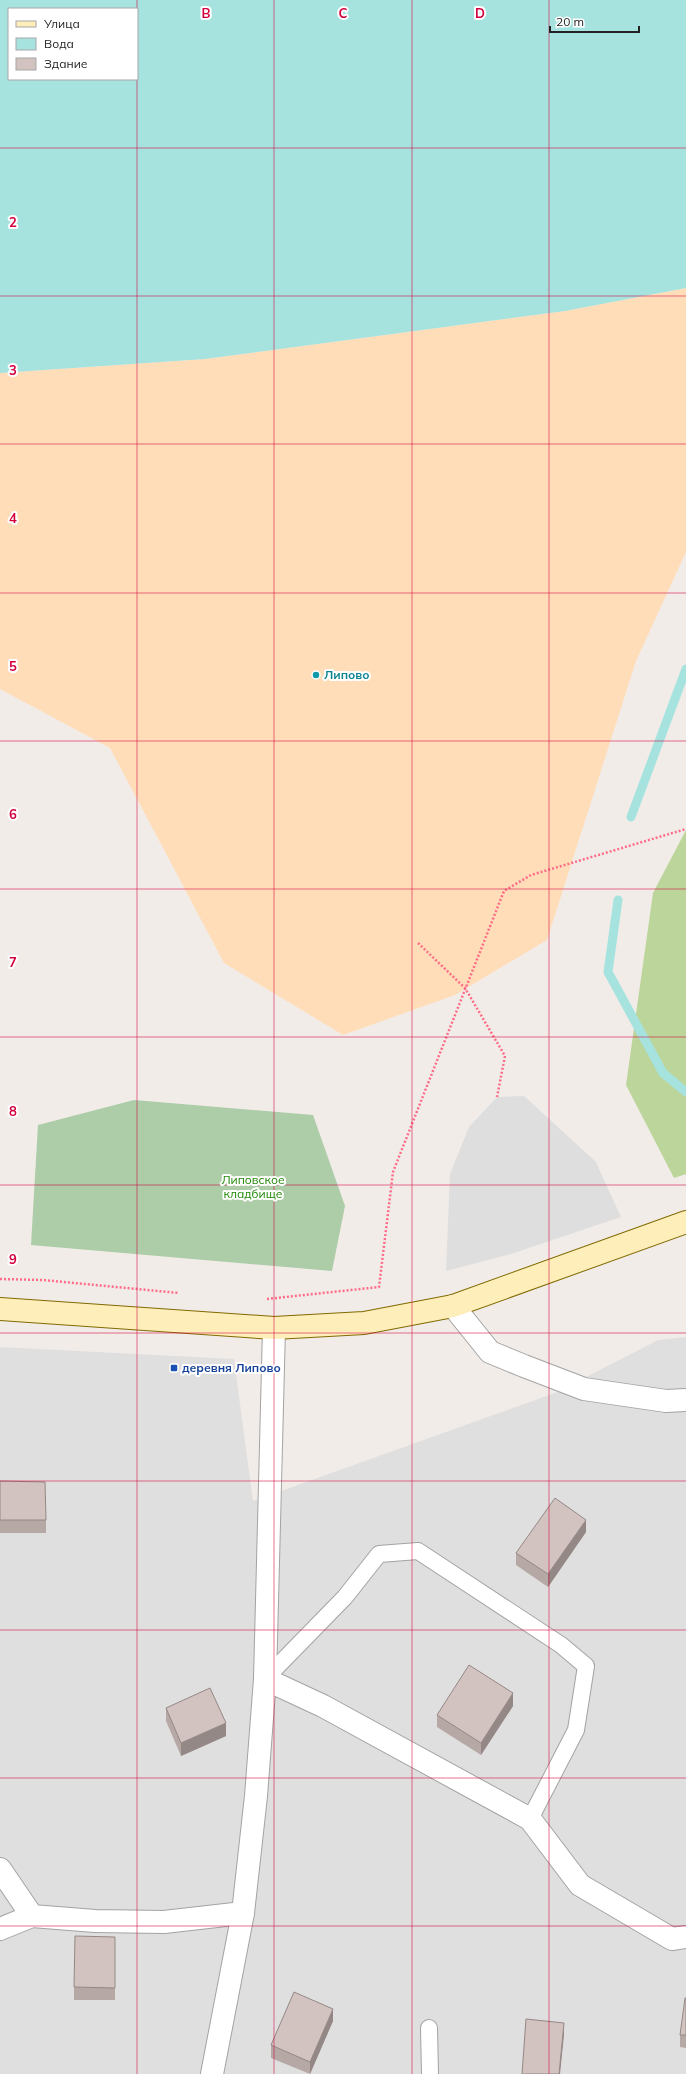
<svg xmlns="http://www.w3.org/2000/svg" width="686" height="2074" font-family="Mulish,sans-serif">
<rect width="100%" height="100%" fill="#f2ece8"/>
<path fill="#e0dfdf" d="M686,1337V2074H0V1347L234,1359L253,1501L555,1393L658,1340Z"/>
<path fill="#bcd59a" d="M686,830V1174L674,1178L626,1085L653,893Z"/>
<path fill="#ffddb9" d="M686,288V552L636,661L547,940L455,995L343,1035L224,963L110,748L0,689V373L205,359L565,311Z"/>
<path fill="#accda7" d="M134,1100L313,1115L345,1206L332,1271L31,1245L38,1125Z"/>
<path fill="#dedede" d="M524,1096L596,1162L621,1217L511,1254L446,1271L450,1174L469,1127L497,1097Z"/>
<path fill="#a6e3df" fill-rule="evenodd" d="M0,0H686V288L565,311L205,359L0,373ZM9,9H137V79H9Z"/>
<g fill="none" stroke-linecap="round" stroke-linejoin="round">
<g stroke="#a6e3df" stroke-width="9">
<path d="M631,817L686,669"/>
<path d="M618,900L608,972L663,1073L686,1092"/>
</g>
<defs>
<g id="service">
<path d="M265,1679L345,1597L379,1554L418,1551L561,1645L586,1666L576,1730L530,1819"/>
<path d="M429,2028L430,2074"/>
</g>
<g id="minor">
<path d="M453,1306L490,1352L524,1366L584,1389L666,1401L686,1400"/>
<path d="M265,1679L323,1706L530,1819L580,1885L672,1939L686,1937"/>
<path d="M0,1869L32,1916L95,1921L164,1922L243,1913"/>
<path d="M0,1929L32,1916"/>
<path d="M212,2074L243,1913L256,1796L265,1679L274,1328"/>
</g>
<path id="secondary" d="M0,1309L274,1328L364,1323L453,1306L686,1222"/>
</defs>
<use href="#service" stroke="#a3a3a3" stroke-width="18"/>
<use href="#minor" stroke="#a3a3a3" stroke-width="24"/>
<use href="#secondary" stroke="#816a00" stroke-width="24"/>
<g stroke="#ff6c88" stroke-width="2.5" stroke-dasharray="2 2" stroke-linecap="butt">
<path d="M418,943L465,988L505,1056L497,1097"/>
<path d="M0,1279L43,1280L179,1293"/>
<path d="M267,1299L379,1287L393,1172L504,891L531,875L686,829"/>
</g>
<use href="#service" stroke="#fff" stroke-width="16"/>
<use href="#minor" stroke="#fff" stroke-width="22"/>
<use href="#secondary" stroke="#feeeba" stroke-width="22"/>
</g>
<g fill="#b5a8a5">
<path d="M0,1481L46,1520V1533H0Z"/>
<path d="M586,1532L548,1587L516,1565V1553Z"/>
<path d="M513,1706L481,1755L437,1727V1715Z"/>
<path d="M166,1708L226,1736L181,1756L166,1721Z"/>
<path d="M115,1937V2000H74V1987Z"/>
<path d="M686,1998V2048L680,2047V2035Z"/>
<path d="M333,2021L310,2074L271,2058V2045Z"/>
</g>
<g fill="#948886">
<path d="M586,1520V1532L548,1587V1574Z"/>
<path d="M513,1693V1706L481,1755V1743Z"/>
<path d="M226,1723V1736L181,1756V1743Z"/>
<path d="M333,2009V2021L310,2074V2062Z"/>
<path d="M564,2023V2035L560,2074H559Z"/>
</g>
<g fill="#d3c3c0" stroke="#948886">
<path d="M0,1481L45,1482L46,1520H0Z"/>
<path d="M555,1498L586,1520L548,1574L516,1553Z"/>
<path d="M469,1665L513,1693L481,1743L437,1715Z"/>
<path d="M210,1688L226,1723L181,1743L166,1708Z"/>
<path d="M75,1936L115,1937V1988L74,1987Z"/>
<path d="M294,1992L333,2009L310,2062L271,2045Z"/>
<path d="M685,1998H686V2035H680Z"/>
<path d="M526,2019L564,2023L559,2074H522Z"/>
</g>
<path fill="none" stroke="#d3003d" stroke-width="1" stroke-opacity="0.55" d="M137,0V2074M274,0V2074M412,0V2074M549,0V2074M0,148H686M0,296H686M0,444H686M0,593H686M0,741H686M0,889H686M0,1037H686M0,1185H686M0,1333H686M0,1481H686M0,1630H686M0,1778H686M0,1926H686"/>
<circle fill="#0f9aa8" stroke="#fff" stroke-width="1.5" cx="316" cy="675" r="4"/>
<rect fill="#1a4fb4" stroke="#fff" stroke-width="1.5" x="170" y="1364" width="8" height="8" rx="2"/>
<g text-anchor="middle" stroke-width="4" stroke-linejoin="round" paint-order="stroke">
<g font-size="12" font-weight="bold" fill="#0d838f" stroke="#fff" text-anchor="start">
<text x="324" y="679">Липово</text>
</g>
<g font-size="12" fill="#1e8604" stroke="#fff">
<text x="253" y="1184">Липовское<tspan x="253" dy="14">кладбище</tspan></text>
</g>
<g font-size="12" font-weight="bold" fill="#164399" stroke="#fff" text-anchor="start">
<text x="182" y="1372">деревня Липово</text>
</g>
</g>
<g font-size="13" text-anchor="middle" font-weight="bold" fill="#d3003d" stroke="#fff" stroke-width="4" stroke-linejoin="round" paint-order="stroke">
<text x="206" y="18">B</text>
<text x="343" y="18">C</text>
<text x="480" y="18">D</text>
<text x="13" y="227">2</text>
<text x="13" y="375">3</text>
<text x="13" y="523">4</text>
<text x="13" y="671">5</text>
<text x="13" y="819">6</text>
<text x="13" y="967">7</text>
<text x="13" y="1116">8</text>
<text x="13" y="1264">9</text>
</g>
<rect x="8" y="8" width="130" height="72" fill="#ffffff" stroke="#a7a7a7"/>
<rect x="16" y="21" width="20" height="6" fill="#feeeba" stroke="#a7a7a7"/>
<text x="44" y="28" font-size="12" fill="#222222">Улица</text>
<rect x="16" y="38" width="20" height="12" fill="#a6e3df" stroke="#a7a7a7"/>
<text x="44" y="48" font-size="12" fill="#222222">Вода</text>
<rect x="16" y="58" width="20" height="12" fill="#d3c3c0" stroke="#a7a7a7"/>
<text x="44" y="68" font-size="12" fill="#222222">Здание</text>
<path d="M550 26v6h89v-6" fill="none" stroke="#222222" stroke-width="2"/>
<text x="556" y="26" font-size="12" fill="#222222" stroke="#ffffff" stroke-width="3" paint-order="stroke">20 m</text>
</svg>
